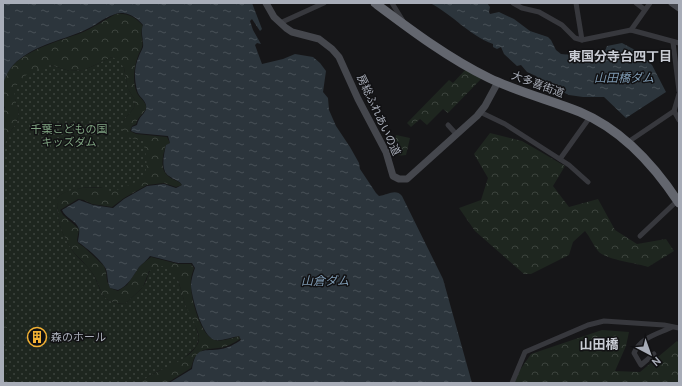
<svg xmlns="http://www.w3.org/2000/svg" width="682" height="386" font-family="Cabin,'Noto Sans JP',sans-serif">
<defs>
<pattern id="forest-crowns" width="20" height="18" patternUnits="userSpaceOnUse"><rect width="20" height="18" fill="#1e261f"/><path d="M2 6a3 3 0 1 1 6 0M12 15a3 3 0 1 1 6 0" fill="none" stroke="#3c433d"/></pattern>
<pattern id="park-dots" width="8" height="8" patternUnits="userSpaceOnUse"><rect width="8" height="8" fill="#1e261f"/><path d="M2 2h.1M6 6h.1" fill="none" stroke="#3c433d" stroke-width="1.8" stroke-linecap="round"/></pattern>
<pattern id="water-ripples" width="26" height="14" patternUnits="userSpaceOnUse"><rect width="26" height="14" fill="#2c353c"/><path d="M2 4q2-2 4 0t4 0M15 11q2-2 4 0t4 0" fill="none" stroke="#485056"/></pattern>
</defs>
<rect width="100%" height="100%" fill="#161618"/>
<g fill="url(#forest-crowns)">
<path d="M116,14C128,13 135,17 143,26C139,33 144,40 142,47C141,50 139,53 138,56C134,66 132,82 137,93C139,98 147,102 146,108C145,113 138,116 136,124L132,126L130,131L136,134L167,137L170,143L166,145C163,154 159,169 168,176C172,180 178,180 182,185L176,187L164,183L147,185L124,198L112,207L92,204L84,200L78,199L60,210L63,215L79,229L77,240L78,243L85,248L104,266L106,272L107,281L110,288L118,291L127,285L140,266L151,257L178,264H191L194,268C192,274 190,279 191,286C191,299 201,337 215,340C221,342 232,338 239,336L240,339C223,350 221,347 203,350L194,358L191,368L167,383H138C144,379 151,375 157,372C169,365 199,355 199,338C199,329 189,316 186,307C183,298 181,289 178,280L149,271L143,287L125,304C96,302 104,288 91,271C85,263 77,257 72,250C60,232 57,219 57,198C67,187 90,187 103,188L143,141L123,137V121L134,108L135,100L128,89L124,68L112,57L84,70L70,71L50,65L15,99L19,111L17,123L8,134L3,151V109L5,108C2,103 3,96 3,90C3,54 55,43 81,33C93,28 105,20 116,14Z"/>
<path d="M466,69L482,78L448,113L443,109L427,125L420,119L411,127L407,123L449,80L453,83Z"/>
<path d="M490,133L522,141L565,166L553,186L569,207L598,199L615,230L637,244L666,239L674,251L648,267C637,263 606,260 598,251C593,245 590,237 585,231L573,242L569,255L531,274H524L475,231L459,208L481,200L488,178L474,154Z"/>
<path d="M396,135L410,138L406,155C390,158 394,146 396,135Z"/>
<path d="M3,304L8,333L3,353Z"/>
<path d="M602,330L629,332L626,346L615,371L640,372L677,341L679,343V383H511L531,354Z"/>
<path d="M3,370L14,383H3Z"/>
</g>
<path fill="url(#park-dots)" d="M112,57L118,60L124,68L128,89L135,100L134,108L123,121V136L143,141C152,179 145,179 112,192C109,191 106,189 103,188C91,185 65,189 57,198C57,219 60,232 72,250C77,258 85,263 91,271C103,288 97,303 125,304C130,299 136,294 141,289C153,276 141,269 165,266L173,272L178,280L186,307L195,324L199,338L196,347L184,358L171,366L158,371L138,383H14L3,370V353L8,333L3,304V151L8,134L17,123L19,111L15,99L14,88L29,72L50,65L70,71L84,70Z"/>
<g fill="url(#water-ripples)">
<path d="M3,3H252L262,29L260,31L252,19L250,21L253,30L261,44L257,43L255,45L262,64L283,59L295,54L313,57L320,63L326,71L323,92L328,98L329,110L336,126L350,147L359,163L360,169L376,193L379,196C387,195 396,188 402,196L443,279L472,383H169L192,369C196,345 204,352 221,349C228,348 235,344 241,340L239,336C232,337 222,341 215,340C202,337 192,298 191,286C191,279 193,274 195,268L192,263H178L150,256C147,260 142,264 139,267C133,276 128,286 118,290L110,288C107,281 108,275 106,269C102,261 86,247 78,242C78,239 80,233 79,229C76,220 65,218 62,210L79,200L93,205L113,208L124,199L147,186L164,184L176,188L182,185C179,180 174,180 169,176C160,170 164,154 166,145L170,143L168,136L136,133L131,131L132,127L137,125C139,116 145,114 146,109C148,101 138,97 137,90C134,78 134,67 139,56C140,53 142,50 143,47C144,40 140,33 143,25C138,19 132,14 123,13C113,12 101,21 93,26C70,39 41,42 20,59C11,65 7,73 3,84Z"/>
<path d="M430,3H487L490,7L489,12L490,14L499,12L514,19L530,31L548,37L551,40L556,50L561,54L571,55L590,51H605L607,46L622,43L635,50L652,65L666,92L626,118L604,97H583L569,95L552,87L550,89L536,76L527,72L521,65L517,66L504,54L501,47L497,49L493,47V44C469,35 453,15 430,3Z"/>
</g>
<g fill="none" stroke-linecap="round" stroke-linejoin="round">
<g stroke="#37383d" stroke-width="5">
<path d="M392,3L403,21"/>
<path d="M513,3L522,8L539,12L562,25L575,38L582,40L631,30L679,43"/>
<path d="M576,3L582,40"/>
<path d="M636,3L644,9"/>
<path d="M280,23L324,3"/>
<path d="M631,30L650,3"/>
<path d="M673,42L679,91"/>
<path d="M674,111L679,120"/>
<path d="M480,112L505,124L555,156L569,165L588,182"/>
<path d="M448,125L457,135"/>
<path d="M628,142L674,111L679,94"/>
<path d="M560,159L590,117"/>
<path d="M640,236L677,201"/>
<path d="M654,354L641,365L634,353C641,337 658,334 672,327"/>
<path d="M512,383L525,352L588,325L604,321L664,325L679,328"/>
</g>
<g stroke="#45474d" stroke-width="7">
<path d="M266,3L274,17L286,28L292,32L319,39L332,49L339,57L358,99L386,152L393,176L399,179H407L477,116L485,106L498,82"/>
<path d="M672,3L679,8"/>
</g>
<path stroke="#63666e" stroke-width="9" d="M375,3C411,30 448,58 489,78C518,92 550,100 580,112C623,130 654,165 679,203"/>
</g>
<defs>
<symbol id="building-ring" viewBox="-11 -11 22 22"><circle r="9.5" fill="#111113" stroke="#f2b134" stroke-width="1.5"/><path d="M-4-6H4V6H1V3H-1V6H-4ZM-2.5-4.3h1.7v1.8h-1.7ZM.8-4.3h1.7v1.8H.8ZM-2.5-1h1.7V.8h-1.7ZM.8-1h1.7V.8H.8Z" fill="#f2b134"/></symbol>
</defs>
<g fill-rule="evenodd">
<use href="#building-ring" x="26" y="326" width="22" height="22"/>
</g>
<g text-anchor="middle" stroke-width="3" stroke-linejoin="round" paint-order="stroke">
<g font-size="11" fill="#a8adb8" stroke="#111113">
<text transform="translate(538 84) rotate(20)" y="4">大多喜街道</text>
<text transform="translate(379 115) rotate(65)" y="4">房総ふれあいの道</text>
</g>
<g font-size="11" fill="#7fa381" stroke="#111113">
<text x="69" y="133">千葉こどもの国<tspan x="69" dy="13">キッズダム</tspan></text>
</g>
<g font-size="11" fill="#a8adb8" stroke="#111113" text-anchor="start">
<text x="51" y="341">森のホール</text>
</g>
<g font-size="12" font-style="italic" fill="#7f9bb3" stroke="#111113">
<text x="624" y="82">山田橋ダム</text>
<text x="325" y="285">山倉ダム</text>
</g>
<g font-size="13" font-weight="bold" fill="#c9ccd4" stroke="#111113">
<text x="620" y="61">東国分寺台四丁目</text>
<text x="599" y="349">山田橋</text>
</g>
</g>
<rect width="682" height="386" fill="none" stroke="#a8adb8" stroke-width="8"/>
<g transform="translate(650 354) rotate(139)" stroke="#111113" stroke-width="3" paint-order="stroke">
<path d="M0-3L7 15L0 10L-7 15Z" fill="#a8adb8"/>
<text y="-6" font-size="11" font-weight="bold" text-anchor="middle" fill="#a8adb8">N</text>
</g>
</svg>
